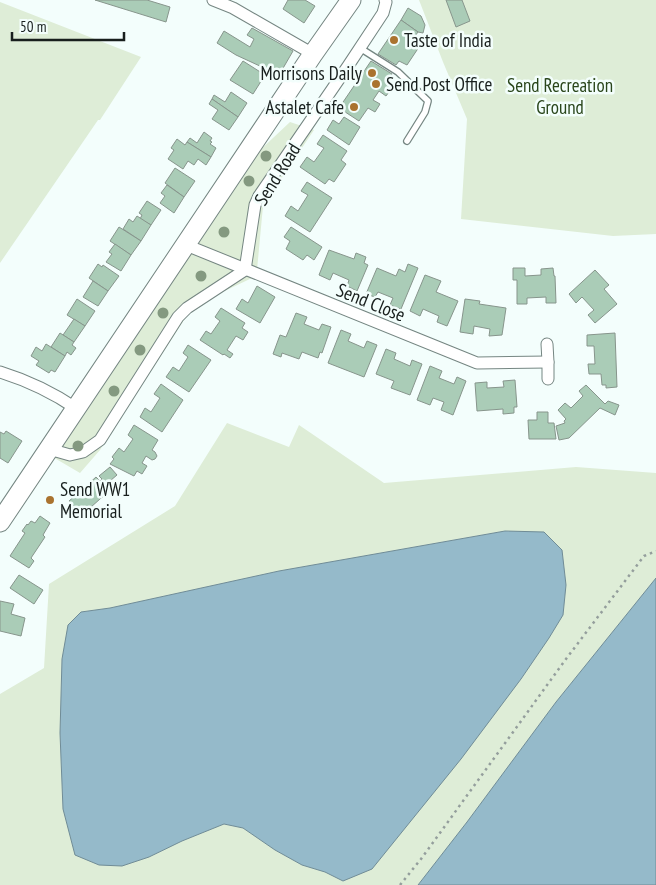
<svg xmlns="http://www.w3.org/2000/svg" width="656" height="885" font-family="'PT Sans Narrow',sans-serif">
<rect width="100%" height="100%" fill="#f3fefc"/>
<g fill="#deedd7" fill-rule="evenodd">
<path d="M419,0H656V234L613,236L461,219L467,119L443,62Z"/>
<path d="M0,2L141,57L100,120H98L0,263Z"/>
<path d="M290,122L314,130L263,206L257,270L252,278L193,306L100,450L80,473L51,456L257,153Z"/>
<path d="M227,423L289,447L299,425L384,483L576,467L656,473V578L556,702L467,822L418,885H0V694L44,668L49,584L175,506ZM504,531L544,533L566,585L563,615L549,638L521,679L343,881L325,872L302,865L275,850L243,828L224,824L182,841L149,857L63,809L60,733L62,659L81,612L110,608L279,571Z"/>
</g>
<g fill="#95baca" stroke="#708c96">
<path d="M505,531L544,532L562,550L566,585L563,615L549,638L521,679L461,759L372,869L343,881L325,872L302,865L275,850L243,828L224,824L182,841L149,857L122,866L99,865L75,855L63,809L60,733L62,659L68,625L81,612L110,608L279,571Z"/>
<path d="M656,578V885H418L467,822L556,702Z"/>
</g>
<g fill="#aaccb7" stroke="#87958c">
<path d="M95,0H147L170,7L166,22Z"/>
<path d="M288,0H305L315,6L304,23L283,9Z"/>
<path d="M446,0H462L470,21L456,27Z"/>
<path d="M408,8L421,16L425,25L423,33L418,32L401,20Z"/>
<path d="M401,20L418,32L415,36L423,41L407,65L399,61L396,65L378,54Z"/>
<path d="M252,28L293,51L282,70L278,68L275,73L236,55L217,43L224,31L250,47L254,39L247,35Z"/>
<path d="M243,61L265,75L253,94L230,80Z"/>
<path d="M371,61L392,74L388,80L394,85L386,96L379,91L373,100L380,104L375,112L368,108L359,121L339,108Z"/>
<path d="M231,92L247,103L238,117L212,99L214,95L225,102Z"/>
<path d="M212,99L238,117L229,130L212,119L218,110L209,104Z"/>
<path d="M302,106L307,109L303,115L298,112Z"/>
<path d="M344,117L360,127L349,145L327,130L333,120L339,124Z"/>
<path d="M204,132L212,138L210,141L212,142L210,144L216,148L211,157L187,142L190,138L197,143Z"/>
<path d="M323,135L347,151L341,160L346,164L334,182L329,179L325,184L300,167L307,157L314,162L324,148L317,144Z"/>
<path d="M177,139L185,145L187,142L211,157L206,165L198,159L194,165L188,161L183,169L168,159L174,150L171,148Z"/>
<path d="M175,168L195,181L184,197L165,183Z"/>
<path d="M307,182L332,198L310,232L285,216L291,206L298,211L308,195L301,191Z"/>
<path d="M167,185L184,197L174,213L160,203L165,196L161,193Z"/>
<path d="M147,201L161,210L151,225L140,219L142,215L139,213Z"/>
<path d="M137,216L151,225L141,241L123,229L129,219L133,222Z"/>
<path d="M119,227L141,241L131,255L110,241Z"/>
<path d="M291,227L322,247L314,260L307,255L303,260L286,249L290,241L284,237Z"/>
<path d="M115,244L131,255L121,271L106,262L112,254L109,252Z"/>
<path d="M329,250L354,259L356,253L366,257L364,263L368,265L357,291L347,286L349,280L333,273L330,280L319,275Z"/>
<path d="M98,264L102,267L103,265L119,276L108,291L89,278Z"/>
<path d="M408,264L418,268L401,309L390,305L393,298L378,292L375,297L366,294L377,268L396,276L399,269L405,272Z"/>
<path d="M513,268H525V276L541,275V269L553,268L554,276H555L556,303H546V297L527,298V304H517V280H513Z"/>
<path d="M595,270L609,285L604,289L617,304L595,323L588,315L594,310L582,297L576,303L569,294Z"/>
<path d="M425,275L441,281L436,292L458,301L447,326L437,322L439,316L423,309L420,316L410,311Z"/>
<path d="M93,281L108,291L98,306L83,297Z"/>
<path d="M257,286L275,297L260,323L236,309L242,299L248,303Z"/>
<path d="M77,299L95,311L85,326L67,315Z"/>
<path d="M465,299L480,301L479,304L506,308L502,335L489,336L490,329L474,326L473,334L460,332Z"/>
<path d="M221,308L245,323L242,328L248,332L243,340L236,336L227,350L233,354L230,358L224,354L223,355L200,340L206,331L211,334L220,321L215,317Z"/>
<path d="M296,313L307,317L304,324L319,330L322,324L331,327L322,353L320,352L318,358L302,352L299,359L282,353L281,357L273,354L280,335L286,337Z"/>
<path d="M74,319L85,326L74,342L63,335Z"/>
<path d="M341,330L351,334L348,341L364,348L367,341L377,345L364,377L328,363Z"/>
<path d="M60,333L74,342L72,345L76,348L71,355L67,352L65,356L51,347Z"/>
<path d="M615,333L617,387L606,388V385H602L601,374H589L588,364H595L594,346H587V335Z"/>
<path d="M46,344L65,356L55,372L51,370L49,373L36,365L39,361L31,356L36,347L42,351Z"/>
<path d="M188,345L211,360L189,392L166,377L173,367L179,371L188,357L183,353Z"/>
<path d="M386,349L396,353L394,359L410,366L412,360L422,364L410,395L391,388L394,381L376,374Z"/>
<path d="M430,366L442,371L439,378L454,384L457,377L466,381L453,415L441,410L444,402L433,398L430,405L417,400Z"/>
<path d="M515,380L517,407H514V413L503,414V409L477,411L475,383L487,382V388L504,387L503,381Z"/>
<path d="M161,384L183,400L162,432L140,417L145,408L151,412L160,398L154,394Z"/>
<path d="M586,385L605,404L608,401L619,405L615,415L600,408L569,438L559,440L556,426L565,423L564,421L566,419L558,410L565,403L571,408L583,396L579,391Z"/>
<path d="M537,412H548V423H554L556,439H529L528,420H537Z"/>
<path d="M134,425L158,440L152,450L155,452L157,456L155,459L152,460L146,456L142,463L147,466L142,474L137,471L134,476L110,464L114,459L112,457L119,448L124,452L133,439L128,435Z"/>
<path d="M6,431L22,441L8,463L0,458V432L4,434Z"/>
<path d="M110,467L117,475L104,486L109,491L82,515L69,501L76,495L73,492L82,484L85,487L96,477L100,481L102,479L99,476Z"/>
<path d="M40,516L50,523L43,535L45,537L31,558L34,561L29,568L10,556L25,533L22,531L27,524L28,525L31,521L35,523Z"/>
<path d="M19,575L43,590L34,604L10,588Z"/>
<path d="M0,601L14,604L11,614L25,618L21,636L0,631Z"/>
</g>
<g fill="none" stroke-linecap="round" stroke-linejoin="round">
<defs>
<path id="lane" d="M360,48L398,72L428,101L425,112L407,141"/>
<g id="street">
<path d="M213,0L233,8L313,54"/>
<path d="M186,245L477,363L548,362"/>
<path d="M547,344L548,362V379"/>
<path d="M0,372C29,381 52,392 77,409"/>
<path d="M49,449L70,455L83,452L100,440L178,317L187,308L245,270L255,205L259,196L348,66L383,13L386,2L385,0"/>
</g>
<path id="primary" d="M0,522L313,54L351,0"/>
</defs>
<use href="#lane" stroke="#758682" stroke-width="8"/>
<use href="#street" stroke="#758682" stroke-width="13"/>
<use href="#primary" stroke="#758682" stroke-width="21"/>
<path stroke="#949e9c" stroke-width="2.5" stroke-dasharray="2.5 4" stroke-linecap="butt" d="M400,885L421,859L566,659L644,556L656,551"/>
<use href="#lane" stroke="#fff" stroke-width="5.5"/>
<use href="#street" stroke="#fff" stroke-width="11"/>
<use href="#primary" stroke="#fff" stroke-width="19"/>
</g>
<g fill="#849980">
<circle cx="266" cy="156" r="5.5"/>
<circle cx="249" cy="181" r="5.5"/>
<circle cx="224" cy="232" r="5.5"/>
<circle cx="201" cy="276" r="5.5"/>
<circle cx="163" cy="313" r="5.5"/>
<circle cx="140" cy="350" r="5.5"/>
<circle cx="114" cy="391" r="5.5"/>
<circle cx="78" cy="446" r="5.5"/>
</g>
<g fill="#aa732f" stroke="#f3fefc" stroke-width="2">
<circle cx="394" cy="40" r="5"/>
<circle cx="372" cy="73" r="5"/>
<circle cx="376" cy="84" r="5"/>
<circle cx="354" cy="107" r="5"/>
<circle cx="50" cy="500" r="5"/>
</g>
<g text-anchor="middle" stroke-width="5" stroke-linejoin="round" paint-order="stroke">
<g font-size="19" fill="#181f1d" stroke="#f3fefc" text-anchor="start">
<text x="404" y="47">Taste of India</text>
<text x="362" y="80" text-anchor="end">Morrisons Daily</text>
<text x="386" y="91">Send Post Office</text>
<text x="344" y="114" text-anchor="end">Astalet Cafe</text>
<text x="60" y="496">Send WW1<tspan x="60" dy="22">Memorial</tspan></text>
</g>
<g font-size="19" fill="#2a461b" stroke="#f3fefc">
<text x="560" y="92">Send Recreation<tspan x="560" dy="22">Ground</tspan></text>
</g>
<g font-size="19" fill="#181f1d" stroke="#f3fefc">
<text transform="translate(277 174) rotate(-58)" y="7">Send Road</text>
<text transform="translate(371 302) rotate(22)" y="7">Send Close</text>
</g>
</g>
<path d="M12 32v8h112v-8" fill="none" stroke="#181f1d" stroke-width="2.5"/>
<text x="20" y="32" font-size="15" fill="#181f1d" stroke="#f3fefc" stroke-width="4" paint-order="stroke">50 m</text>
</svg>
